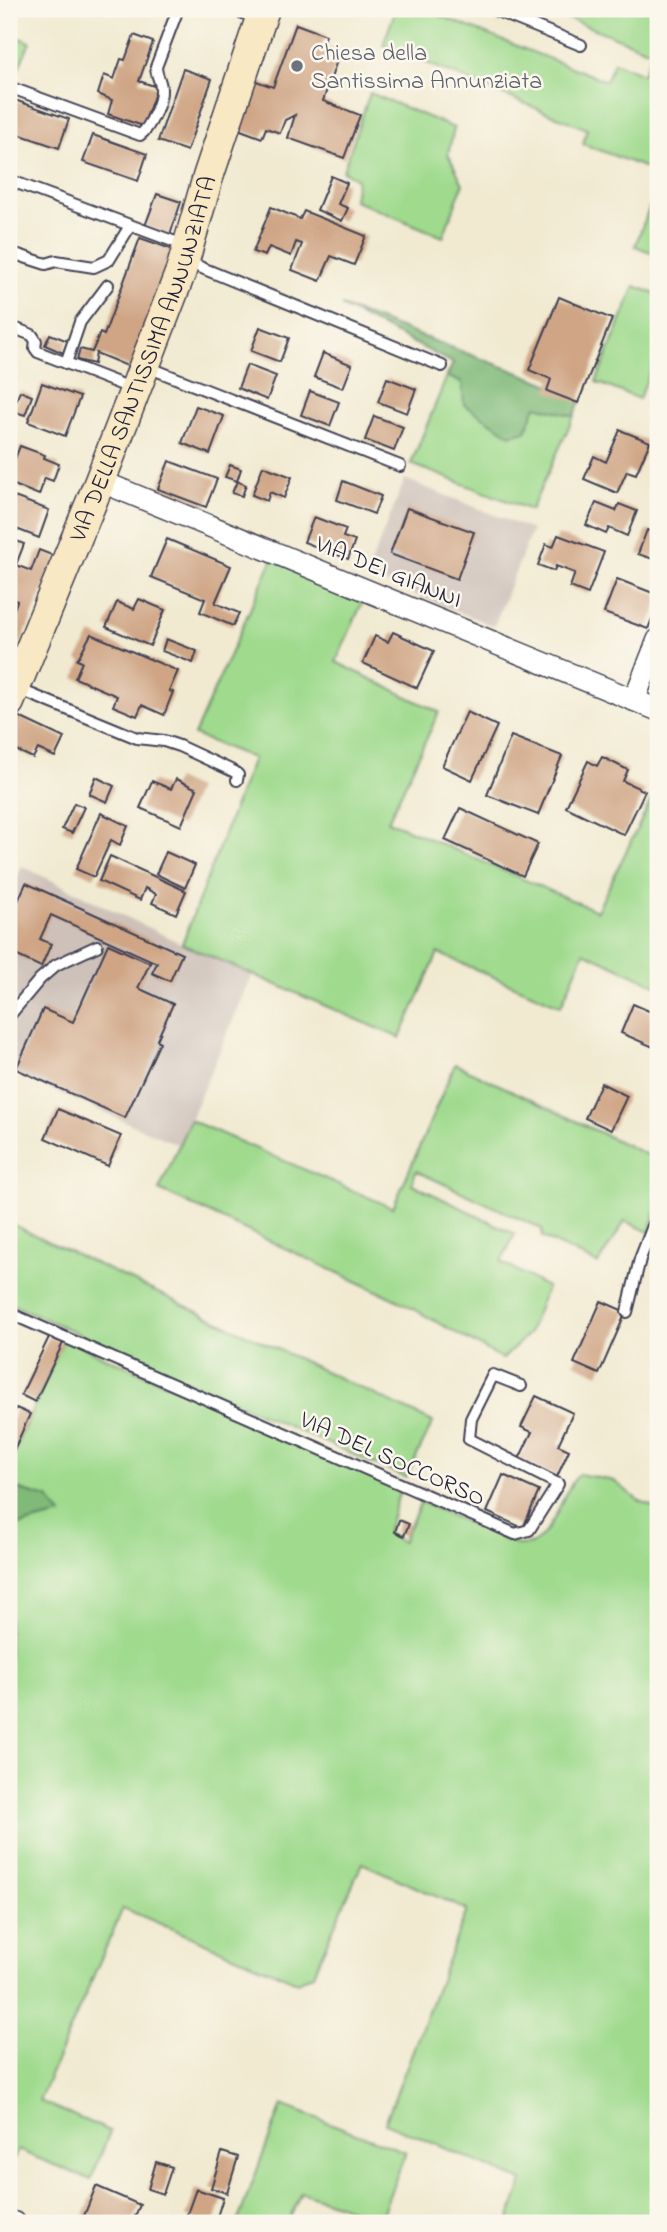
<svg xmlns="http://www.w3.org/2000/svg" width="667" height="2232" font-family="'Indie Flower',sans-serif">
<rect width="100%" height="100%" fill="#fbf7ec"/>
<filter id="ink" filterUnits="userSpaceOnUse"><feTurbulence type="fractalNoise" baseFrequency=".0143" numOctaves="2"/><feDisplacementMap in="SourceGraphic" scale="14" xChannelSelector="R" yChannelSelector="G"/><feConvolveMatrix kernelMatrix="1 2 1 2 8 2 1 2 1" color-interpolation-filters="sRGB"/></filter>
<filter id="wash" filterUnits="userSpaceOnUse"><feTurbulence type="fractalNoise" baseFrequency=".00686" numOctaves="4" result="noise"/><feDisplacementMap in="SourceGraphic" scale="28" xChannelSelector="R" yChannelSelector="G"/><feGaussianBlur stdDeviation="1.57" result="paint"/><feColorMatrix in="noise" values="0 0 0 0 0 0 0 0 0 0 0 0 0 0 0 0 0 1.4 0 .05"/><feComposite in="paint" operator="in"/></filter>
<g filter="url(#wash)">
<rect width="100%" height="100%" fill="#f1ead1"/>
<g fill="#cec1b9">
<path d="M405,479L532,530L494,626L366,575Z"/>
<path d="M22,866L182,944L253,974L179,1145L9,1071V892Z"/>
</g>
<g fill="#9fda8d" stroke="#607e64" stroke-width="2">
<path d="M396,9H423L606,81L614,62L643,74L651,54L658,57V159L654,171L583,144L587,129L383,45Z"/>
<path d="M544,9H658V54Z"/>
<path d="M9,34L30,42L14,78L9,76Z"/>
<path d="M370,93L454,128L448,154L463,184L443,237L354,200L357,179L343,171Z"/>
<path d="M658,185V255L635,246Z"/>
<path d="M635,286L658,295V352L639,399L596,382Z"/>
<path d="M447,376L462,383L526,431L536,405L574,416L531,510L411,464Z"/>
<path d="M273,558L365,596L336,662L439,712L388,821L597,911L658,786V986L584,952L561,1006L438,953L400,1038L182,944L253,758L194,735Z"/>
<path d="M455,1064L658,1160V1207L649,1232L625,1221L598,1264L542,1237V1229L416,1171L412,1184L515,1234L501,1262L547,1287L529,1333L503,1359L399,1301L159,1190L190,1120L393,1208Z"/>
<path d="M9,1223L433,1422L406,1478L9,1303Z"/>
<path d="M64,1339L401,1487L387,1533L402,1542L421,1502L517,1545C521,1545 529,1545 533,1543C556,1530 561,1492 579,1474L614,1481L638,1500L658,1509V2223H508L523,2181L385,2123L467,1910L362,1863L313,1974L297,1982L123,1908L39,2101L110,2131L91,2180L18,2150L9,2169V1528L60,1515L48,1498L9,1487V1462Z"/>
<path d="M282,2105L406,2152L380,2219L301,2192L288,2223H237Z"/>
</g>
<g fill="#7fba78" stroke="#506e5a" stroke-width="2">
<path d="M341,306L546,383L580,402L574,416L536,406L526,431L511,435L464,405L462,383L447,376L453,363Z"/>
<path d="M9,1487L48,1498L61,1515L9,1528Z"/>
</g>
<g id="blocks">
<g fill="#cfa585">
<path d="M296,24L326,35L322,46L340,52L323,101L360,115L344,158L288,138L295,115L285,120L280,133L266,128L262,138L238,129L248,78L273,87Z"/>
<path d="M134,35L153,42L139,81L157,87L143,126L108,114L112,100L98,94L104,75L114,79L121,59L125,60Z"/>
<path d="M183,69L212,79L187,151L158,141Z"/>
<path d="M12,99L69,119L59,148L9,131V109Z"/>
<path d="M93,135L147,154L138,181L83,162Z"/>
<path d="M331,176L347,183L338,204L348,208L342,221L317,210Z"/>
<path d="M157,194L181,202L170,235L145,226Z"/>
<path d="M271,207L300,219L304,211L366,236L354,265L331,256L320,281L292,270L302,244L296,242L291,256L269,247L265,256L253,252Z"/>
<path d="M140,238L174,250L132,368L96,353L94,364L77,360L80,349L92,352L100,333L104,335Z"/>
<path d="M559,297L612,319L578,403L547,391L551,379L529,370Z"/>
<path d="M260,327L289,338L280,362L251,351Z"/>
<path d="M50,334L68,341L63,353L45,345Z"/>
<path d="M323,353L352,365L343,388L314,377Z"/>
<path d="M247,365L276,376L267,400L238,388Z"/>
<path d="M387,378L416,389L407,413L378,402Z"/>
<path d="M42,383L80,397L65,436L28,422Z"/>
<path d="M20,391L32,396L25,415L12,411Z"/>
<path d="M310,391L339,402L330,426L301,415Z"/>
<path d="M196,406L224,416L210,454L182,443Z"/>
<path d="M374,416L403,427L394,451L365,440Z"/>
<path d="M620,430L650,442L636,474L627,471L617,493L584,479L594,456L606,462Z"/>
<path d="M20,446L45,455L44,458L59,464L53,481L45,478L39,495L9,483V474Z"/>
<path d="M169,461L217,479L206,507L158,489Z"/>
<path d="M230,465L241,469L237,481L225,477Z"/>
<path d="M263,466L292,477L284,498L270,492L267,501L252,495Z"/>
<path d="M237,481L246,485L242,496L232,493Z"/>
<path d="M343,481L381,496L374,514L337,500Z"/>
<path d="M9,495L49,510L39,538L9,526Z"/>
<path d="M596,503L616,511L619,504L637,511L627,536L609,528L606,534L586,525Z"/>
<path d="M407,508L474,532L457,579L390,554Z"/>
<path d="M314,517L346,529L343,537L355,541L348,559L304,542Z"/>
<path d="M647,530L658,535V544L653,559L638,554Z"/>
<path d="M558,535L604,552L588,594L570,587L575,573L556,566L554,571L538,565L546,544L553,547Z"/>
<path d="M9,538L24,544L16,565L31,571L39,550L57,557L9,672V623L17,601L9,597Z"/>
<path d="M167,539L231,566L215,603L239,613L233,626L200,612L205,599L151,577Z"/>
<path d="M617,579L658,595V603L648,629L604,613Z"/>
<path d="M139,599L165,610L150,646L106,627L117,602L134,609Z"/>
<path d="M393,632L434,651L417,688L363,663L375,636L388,642Z"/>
<path d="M91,634L178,671L169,691L173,692L164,715L142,705L137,716L113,706L117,696L75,678L82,662L77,660Z"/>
<path d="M166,639L197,651L193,663L162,651Z"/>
<path d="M467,712L497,726L472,780L442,766Z"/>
<path d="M13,714L64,738L55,757L38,749L33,758L9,747V724Z"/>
<path d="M511,736L562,756L538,815L487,795Z"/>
<path d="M602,757L628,770L623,781L645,791L624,835L566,807L588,761L597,766Z"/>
<path d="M96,777L114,786L107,802L89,794Z"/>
<path d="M176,779L197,789L181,826L140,808L152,781L171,789Z"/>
<path d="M74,803L84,807L72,833L62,829Z"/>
<path d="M460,808L538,844L523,876L445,840Z"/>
<path d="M101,813L128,826L120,845L111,840L94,877L76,869Z"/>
<path d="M166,852L195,865L185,888L156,874Z"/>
<path d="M110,856L186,891L176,914L152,903L156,894L145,888L140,900L99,881Z"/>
<path d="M26,883L182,954L170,981L152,973L157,963L51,915L40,939L51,944L41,967L9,952V921Z"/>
<path d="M108,944L150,963L138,988L173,1004L157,1040L160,1042L125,1118L16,1069L43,1009L73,1022Z"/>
<path d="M633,1004L658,1015V1049L621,1033Z"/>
<path d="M601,1083L627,1096L611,1130L585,1118Z"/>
<path d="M58,1109L121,1136L108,1166L45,1138Z"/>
<path d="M601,1301L626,1312L599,1374L574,1363Z"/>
<path d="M49,1337L63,1343L35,1402L21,1395Z"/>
<path d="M536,1396L573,1413L558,1445L569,1450L557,1477L519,1459L532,1432L521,1427Z"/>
<path d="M16,1408L30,1414L9,1461V1424Z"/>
<path d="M503,1475L539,1491L523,1528L487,1512Z"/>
<path d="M399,1520L409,1524L404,1536L395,1532Z"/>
<path d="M222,2152L238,2157L227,2193L211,2188Z"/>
<path d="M156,2162L172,2167L163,2194L148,2189Z"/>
<path d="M96,2186L140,2205L132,2223H88L82,2221Z"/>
<path d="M196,2189L223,2198L215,2223H204L186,2217Z"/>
</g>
</g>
</g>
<g filter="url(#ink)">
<use href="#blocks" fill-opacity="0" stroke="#414052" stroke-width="2"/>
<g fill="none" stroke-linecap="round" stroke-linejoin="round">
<defs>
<g id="lane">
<path d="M233,9L258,19"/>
<path d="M492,9L581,45"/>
<path d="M9,87L140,135C150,128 162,101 161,89C161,80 156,76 156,67L178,9"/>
<path d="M9,180L186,246"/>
<path d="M9,252L46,264L56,261L94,267L109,260L130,226"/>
<path d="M185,261L442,366"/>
<path d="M9,326L32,335L36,341L35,348L38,352L133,389"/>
<path d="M66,363L80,322L108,285"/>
<path d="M145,366L400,466"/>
<path d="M18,689L137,738L164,741L179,746L235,772L238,775L237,780"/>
<path d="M9,1016L40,979L56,965L97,946"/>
<path d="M627,1312L640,1259L658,1213"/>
<path d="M9,1313L515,1534L529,1530L558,1484L469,1439L471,1419L493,1375L521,1386"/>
</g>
<g id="street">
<path d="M100,481L658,710"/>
<path d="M634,700L658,640"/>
<path d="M9,2221L15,2223"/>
</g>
<g id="secondary">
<path id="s1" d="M9,702L100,481L181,271L208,177L264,9"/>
</g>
</defs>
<use href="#lane" stroke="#414052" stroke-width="14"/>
<use href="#street" stroke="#414052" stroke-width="24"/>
<use href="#secondary" stroke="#414052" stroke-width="33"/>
<use href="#lane" stroke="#fff" stroke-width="10"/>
<use href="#street" stroke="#fff" stroke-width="21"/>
<use href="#secondary" stroke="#f8e8c3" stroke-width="30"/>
</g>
</g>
<circle fill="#6b7280" stroke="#fbf7ec" stroke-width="2.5" cx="297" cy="66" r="7"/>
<g text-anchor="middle" stroke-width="5" stroke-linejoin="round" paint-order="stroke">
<g font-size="24" fill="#5b616d" stroke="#fbf7ec" text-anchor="start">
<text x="311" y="60">Chiesa della<tspan x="311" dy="28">Santissima Annunziata</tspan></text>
</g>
<g font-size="24" fill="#22223b" stroke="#fbf7ec">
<text dy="8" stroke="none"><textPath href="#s1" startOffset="369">VIA DELLA SANTISSIMA ANNUNZIATA</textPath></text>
<text transform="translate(389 571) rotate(22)" y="8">VIA DEI GIANNI</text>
<text transform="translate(393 1458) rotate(24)" y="8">VIA DEL SOCCORSO</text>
</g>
</g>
<rect width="667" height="2232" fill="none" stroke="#fbf7ec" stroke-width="35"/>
</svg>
